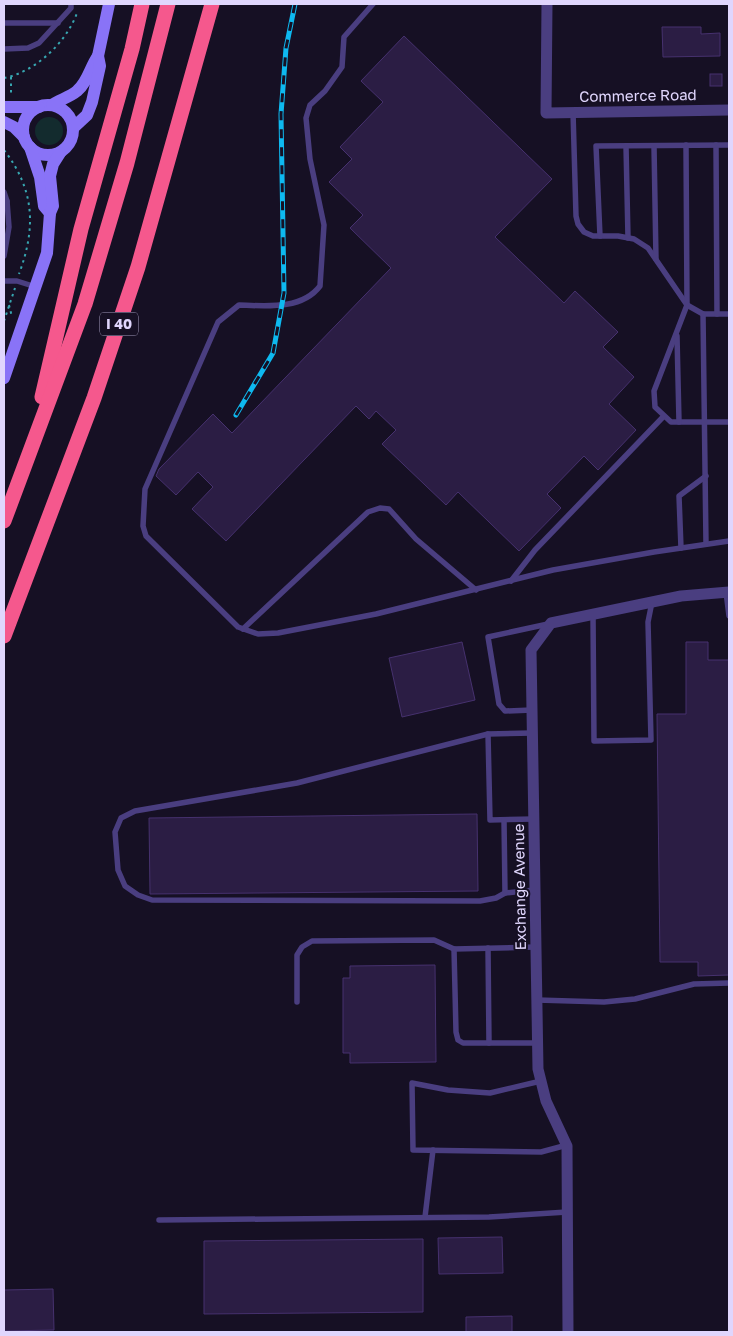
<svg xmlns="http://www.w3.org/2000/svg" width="733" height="1336" font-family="'Golos Text',sans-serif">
<rect width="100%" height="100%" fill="#161024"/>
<circle fill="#132b2e" cx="49" cy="131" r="14"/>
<g fill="#2b1d44" stroke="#46316e">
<path d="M662,27H701V34L720,33V56L663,57Z"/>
<path d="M404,36L552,179L495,237L564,303L575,291L618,332L603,347L634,377L609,404L636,430L598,470L584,456L547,494L561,508L519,551L458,492L446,505L382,444L396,430L376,411L369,419L356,406L226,541L192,509L213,487L198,472L176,495L156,476L159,469L213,414L232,433L391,268L350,228L363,215L329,182L352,159L340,147L383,102L361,81Z"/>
<rect x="710" y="74" width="12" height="12"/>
<path d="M462,642L475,700L402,717L389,658Z"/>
<path d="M686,642H708V660H729V975L698,976V962H660L657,714H686Z"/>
<path d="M477,814L478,891L150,894L149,818Z"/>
<path d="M435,965L436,1062L350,1063V1053H343V978H350V966Z"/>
<path d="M502,1237L503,1273L439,1274L438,1238Z"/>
<path d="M423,1239V1312L204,1314V1241Z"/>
<path d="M53,1289L54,1330L4,1331V1290Z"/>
<path d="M512,1316V1332H466V1317Z"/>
</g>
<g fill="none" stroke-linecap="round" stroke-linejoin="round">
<g stroke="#37a6b0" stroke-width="2" stroke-dasharray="2.5 4" stroke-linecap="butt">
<path d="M11,77V96"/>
<path d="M4,78C35,72 66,43 77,13"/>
<path d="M4,150C35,190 36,228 19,274"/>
<path d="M9,305L12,317"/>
<path d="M4,321L15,288"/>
</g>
<g stroke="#4a3e80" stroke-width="5.5">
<path d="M373,4L344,37L342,67L325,91L310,105L306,118L310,159L324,225L320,286C302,310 266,306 239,305L218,322L145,489L143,526L146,536L238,627L258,634L278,633L376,614L553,570L654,552L729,541"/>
<path d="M4,23H58"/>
<path d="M4,49L28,48L39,43L71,8V4"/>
<path d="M573,112L576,216L578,224L584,232L593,236H618L634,239L648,248L687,305L703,314H729"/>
<path d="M686,145L687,305L654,391L655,407L671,422H729"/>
<path d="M716,145L717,314"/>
<path d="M626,146L628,238"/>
<path d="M654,146L656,259"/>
<path d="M4,192L7,201H4"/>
<path d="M600,236L596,146L729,145"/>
<path d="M4,256L9,227L7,201"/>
<path d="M4,281H17L36,287"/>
<path d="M703,314L706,544"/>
<path d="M677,336L679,422"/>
<path d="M681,548L679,496L706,476"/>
<path d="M511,581L535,550L663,417"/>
<path d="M726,592L729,616"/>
<path d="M593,615L594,741L651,740L648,622L652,602"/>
<path d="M243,629L368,512L380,508L389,509L416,539L476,590"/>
<path d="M532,710L505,711L499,704L488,637L548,624"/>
<path d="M532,733L488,734L297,783L135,811L121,818L115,832L118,870L125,886L138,895L152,900L480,901L496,898L505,893L535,890"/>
<path d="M488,734L490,820L534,819"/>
<path d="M504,820L505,893"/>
<path d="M488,948L489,1043"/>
<path d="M454,949L456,1032L458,1040L463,1043H538"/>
<path d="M537,1000L604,1002L635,999L694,984L729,983"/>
<path d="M297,1002V955L302,947L312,941L434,940L454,949L536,947"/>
<path d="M541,1081L490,1093L448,1090L412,1083L413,1150L541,1152L567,1145"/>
<path d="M425,1217L433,1150"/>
<path d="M159,1220L489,1217L567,1212"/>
</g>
<g stroke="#4a3e80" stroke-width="11">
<path d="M547,4L546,113L729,110"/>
<path d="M568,1332L567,1146L546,1101L538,1069L531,650L551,623L681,596L729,592"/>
</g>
<g stroke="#8973f7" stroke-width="12">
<circle cx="48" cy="130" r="25"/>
<path d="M52,105C59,100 70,97 77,91C88,82 90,67 98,56"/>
<path d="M4,107H39"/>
<path d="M4,122L14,127L24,137"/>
<path d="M73,128L87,115L92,102L100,66L98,56L109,4"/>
<path d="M30,147L40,177L44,206L50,213"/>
<path d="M4,378L47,253L50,213L53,206L50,176L53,164L60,153"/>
</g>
<g stroke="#f5588d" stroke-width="15">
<path d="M42,397L81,229L132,49L142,4"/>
<path d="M4,521L85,304L127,163L168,4"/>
<path d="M4,636L94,398L138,267L212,4"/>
</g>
<defs>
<path id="rail" d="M236,415L273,353L284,293L281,114L286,48L295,4"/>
</defs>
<use href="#rail" stroke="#0eb9f0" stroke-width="5"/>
<use href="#rail" stroke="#161024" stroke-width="3" stroke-dasharray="9" stroke-linecap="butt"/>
</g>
<g text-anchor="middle" stroke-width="4" stroke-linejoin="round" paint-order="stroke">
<rect fill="#161024" stroke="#a39bbc" stroke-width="1" x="100" y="312.5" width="38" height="23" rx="4"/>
<g font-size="14" font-weight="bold" fill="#e0d6fd">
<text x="119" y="329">I 40</text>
</g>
<g font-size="15" fill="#e0d6fd" stroke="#161024">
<text transform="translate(638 96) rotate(-1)" y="5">Commerce Road</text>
<text transform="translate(520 887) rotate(-91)" y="5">Exchange Avenue</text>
</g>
</g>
<rect width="733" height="1336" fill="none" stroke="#e0d6fd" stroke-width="10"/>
</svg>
